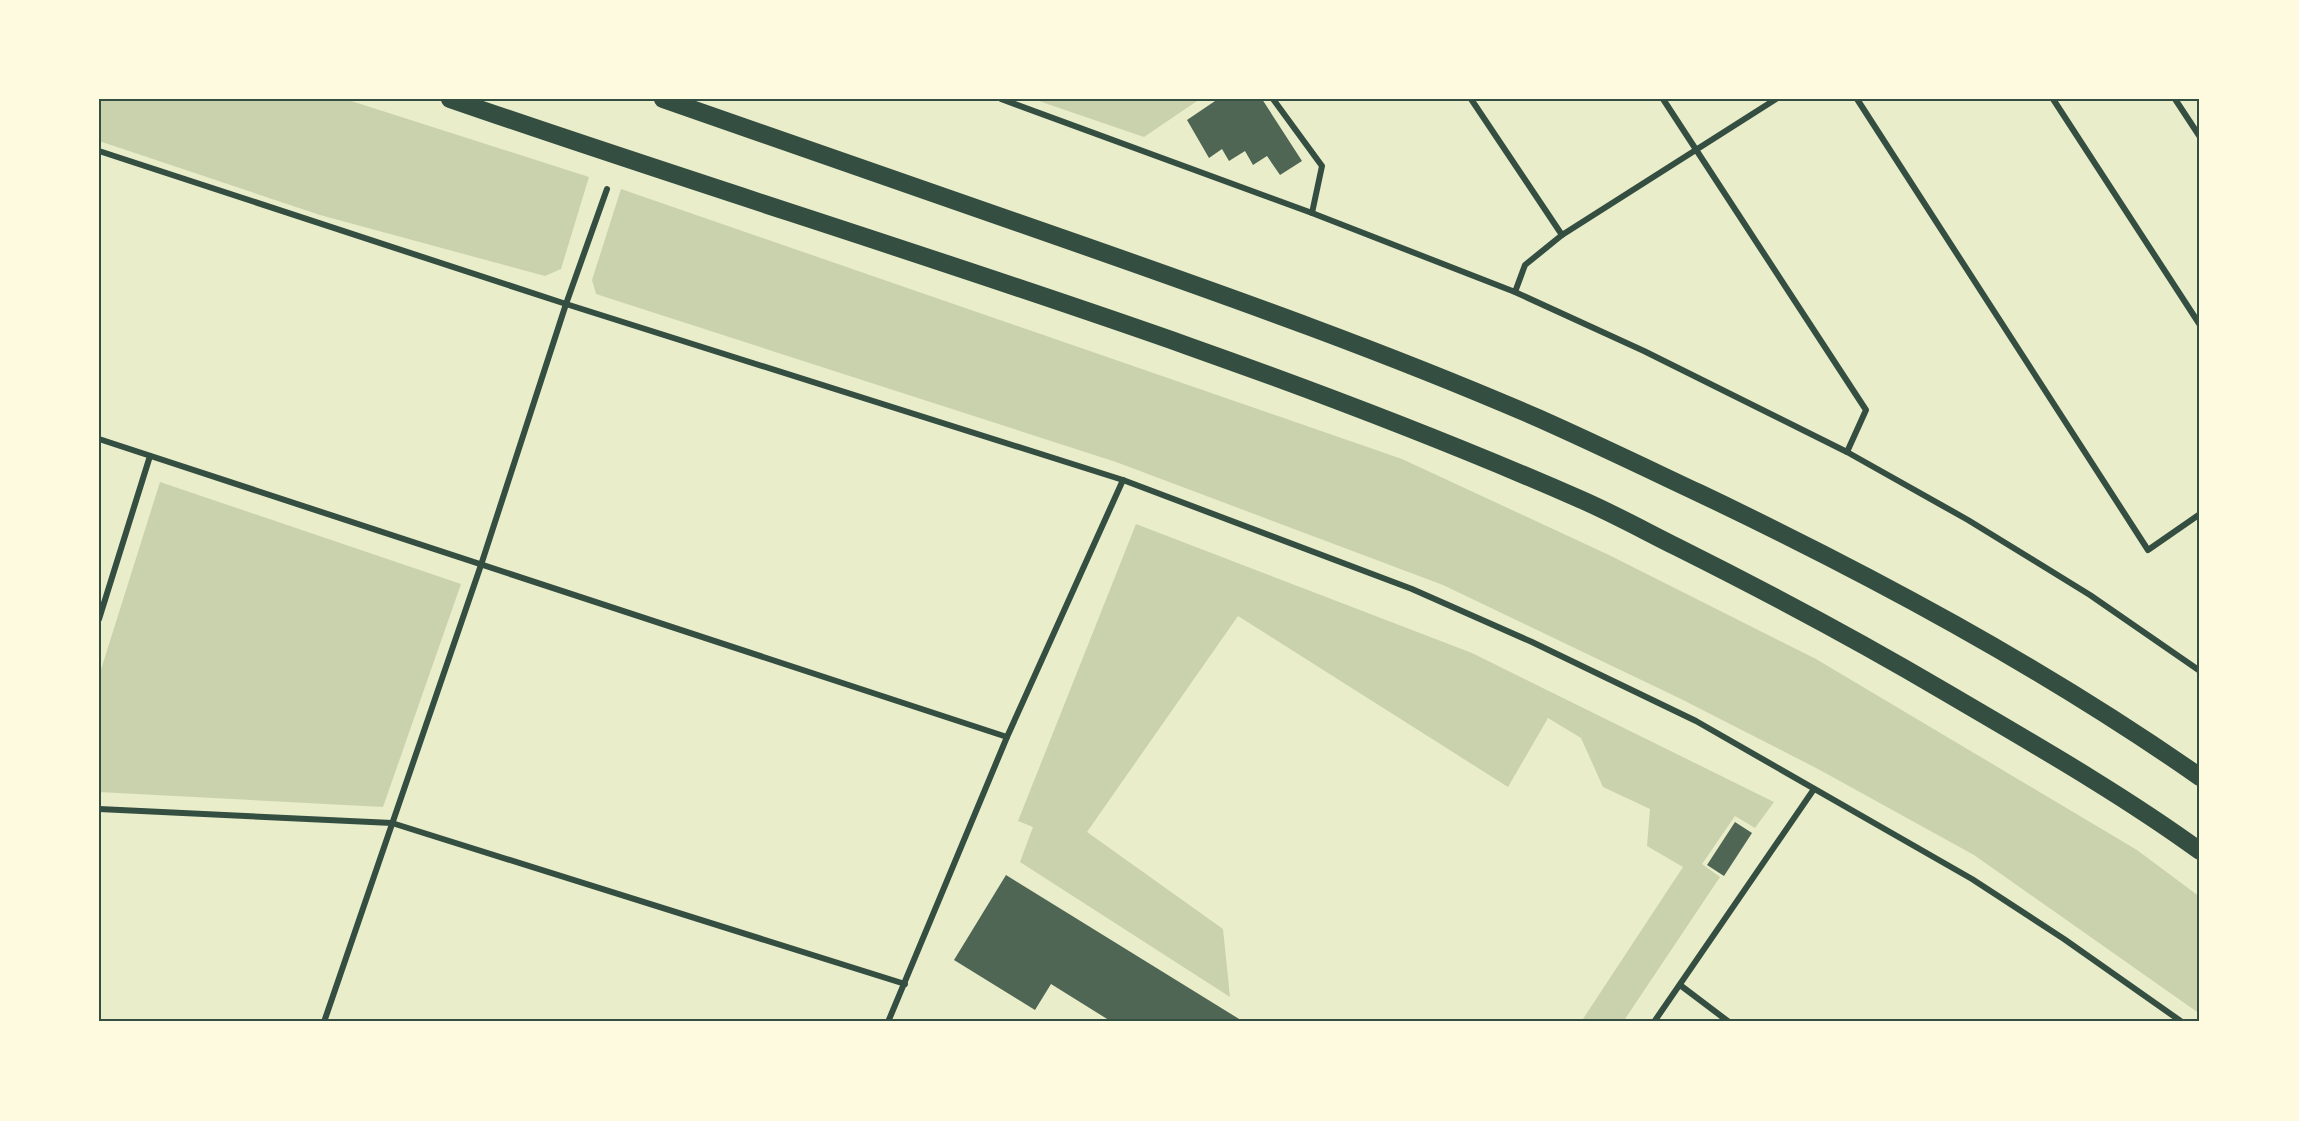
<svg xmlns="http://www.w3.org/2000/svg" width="2299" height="1121" font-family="'Public Sans',sans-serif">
<rect width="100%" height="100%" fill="#e9edc9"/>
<g fill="#cad2ad">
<path d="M99,99H345L589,177L561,269L545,276L320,215L99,141Z"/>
<path d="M1033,99H1200L1144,137Z"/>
<path d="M621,189L1402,459L1609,555L1816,659L2137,850L2200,897V1014L1974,855L1818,769L1681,699L1443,585L1116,462L596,294L592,280Z"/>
<path d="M160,482L461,584L383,807L99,792V676Z"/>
<path d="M1136,524L1472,653L1774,802L1755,828L1735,816L1702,864L1720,877L1623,1022H1581L1683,867L1647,846L1650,809L1603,787L1581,738L1548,718L1508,787L1238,616L1087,832L1223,929L1230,997L1020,862L1033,827L1018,821Z"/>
</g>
<g fill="#4f6655">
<path d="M1218,99H1262L1302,161L1280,175L1267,156L1253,165L1245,151L1229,161L1222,149L1209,158L1187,120Z"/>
<path d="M1735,822L1752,833L1724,876L1707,865Z"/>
<path d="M1006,875L1244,1022H1112L1051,984L1035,1010L954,960Z"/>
</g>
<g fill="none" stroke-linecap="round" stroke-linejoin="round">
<g stroke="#344e41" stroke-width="6">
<path d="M1001,99L1312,213L1515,292L1644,351L1847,452L1968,520L2090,595L2200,671"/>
<path d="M1273,99L1322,166L1312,213"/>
<path d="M1471,99L1562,235"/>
<path d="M1663,99L1866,410L1847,452"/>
<path d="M1857,99L2148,550L2200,514"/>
<path d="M2053,99L2200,325"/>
<path d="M2175,99L2200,137"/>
<path d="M99,151L566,304L1123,480L1412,589L1532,642L1696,721L1972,879L2064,939L2182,1022"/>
<path d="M1515,292L1525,265L1562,235L1776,99"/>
<path d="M99,439L1007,737"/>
<path d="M99,619L150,456"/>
<path d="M99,809L392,823L905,984"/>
<path d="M1680,985L1729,1022"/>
<path d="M324,1022L481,565L566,304L607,189"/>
<path d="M888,1022L1007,737L1123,480"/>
<path d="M1654,1022L1814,789"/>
</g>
<g stroke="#344e41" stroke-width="18">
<path d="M450,99C828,230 1215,339 1582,500C1614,514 1645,531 1677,547C1769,593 1859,641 1947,693C2032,743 2120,793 2200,851"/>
<path d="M663,99C801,147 940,195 1079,244C1233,298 1388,353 1538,418C1592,442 1646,468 1699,493C1873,576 2042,667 2200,777"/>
</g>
</g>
<rect width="2299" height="1121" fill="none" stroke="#fefae0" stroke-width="201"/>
<rect x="100" y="100" width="2098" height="920" fill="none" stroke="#344e41" stroke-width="2"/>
</svg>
